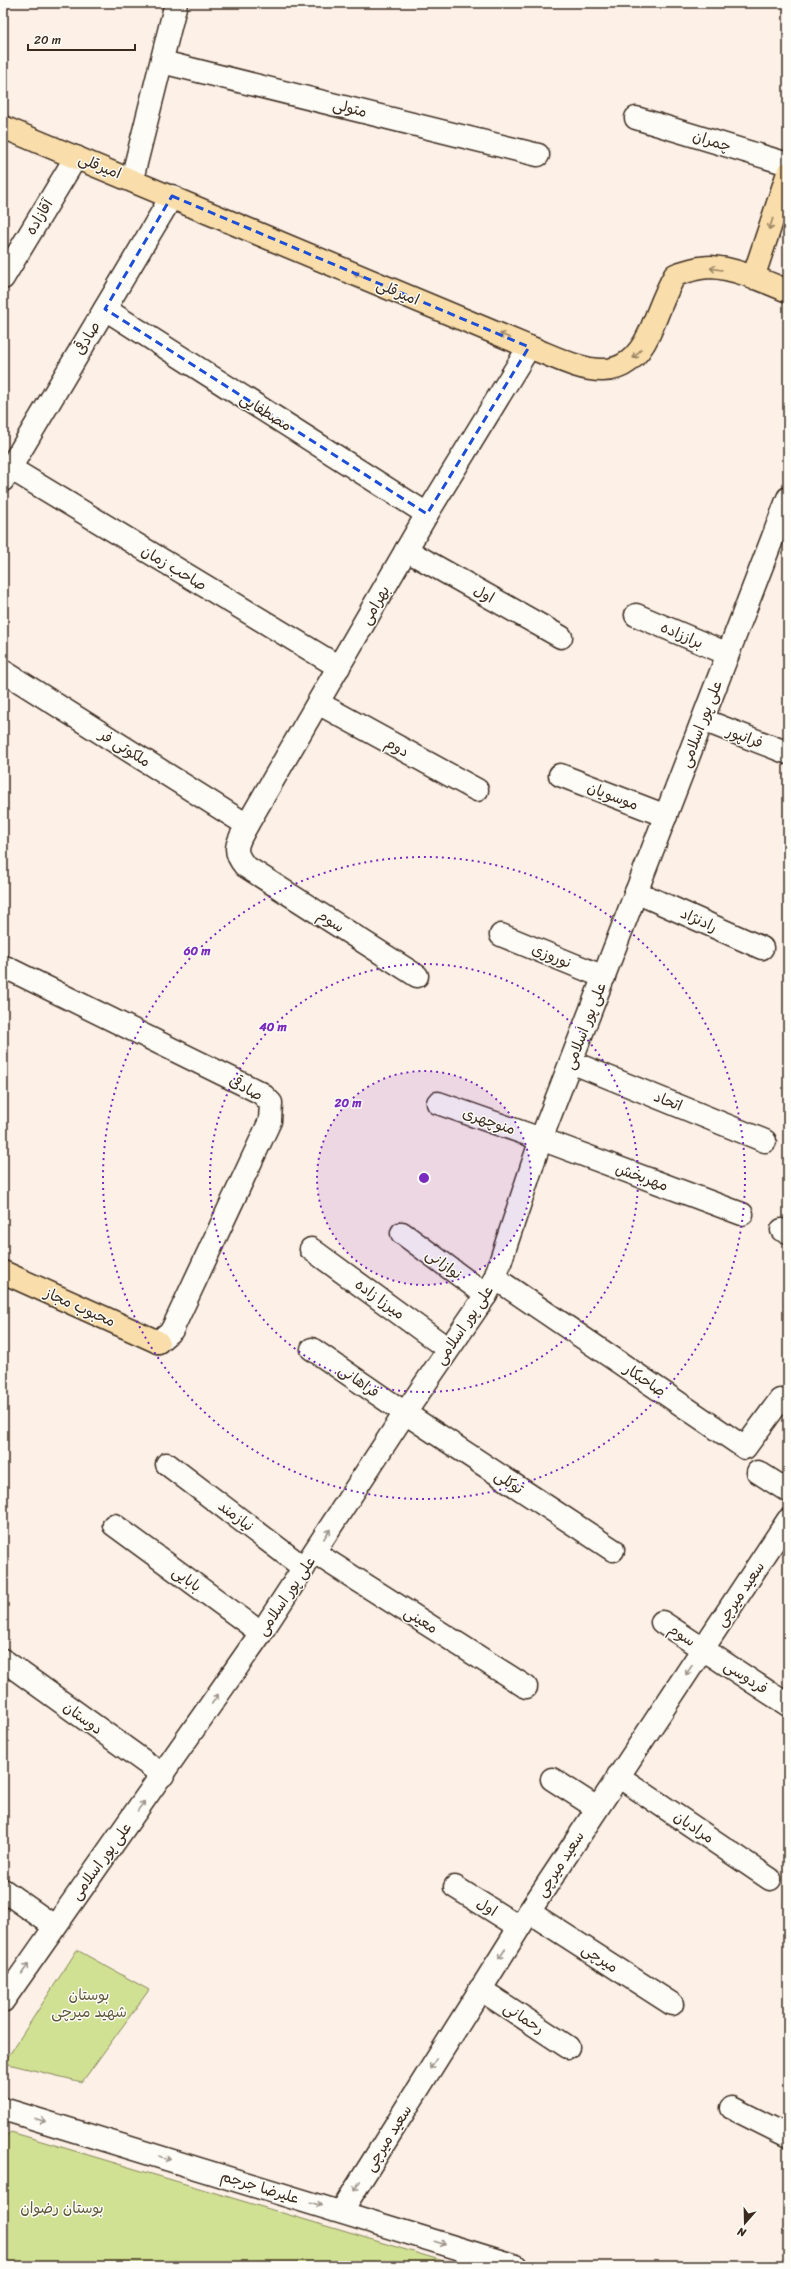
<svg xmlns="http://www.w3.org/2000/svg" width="791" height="2269" font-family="Sriracha,'Playpen Sans Arabic',sans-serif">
<rect width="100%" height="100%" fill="#fcf0e7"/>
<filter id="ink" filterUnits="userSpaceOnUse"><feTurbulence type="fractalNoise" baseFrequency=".025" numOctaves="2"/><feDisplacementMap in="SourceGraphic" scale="8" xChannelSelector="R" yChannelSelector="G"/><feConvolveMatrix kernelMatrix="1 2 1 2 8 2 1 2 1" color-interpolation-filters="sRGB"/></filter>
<g filter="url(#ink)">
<g fill="#d1e194" stroke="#868659">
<path d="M77,1950L149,1990L82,2082L4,2063Z"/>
<path d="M11,2132L460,2266H3V2138Z"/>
</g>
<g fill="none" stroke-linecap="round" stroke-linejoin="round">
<defs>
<g id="minor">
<path d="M162,62L538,155"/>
<path d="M636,118L788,164"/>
<path d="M132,179L176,3"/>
<path d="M3,278L76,157"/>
<path d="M105,309L427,514"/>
<path d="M10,468L339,667"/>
<path d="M3,480L172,196"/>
<path d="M406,550L561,637"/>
<path d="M636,615L728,654"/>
<path d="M3,671L247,825"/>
<path d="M318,703L477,790"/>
<path d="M703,720L788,753"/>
<path d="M560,775L666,816"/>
<path d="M636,892L762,948"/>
<path d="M501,935L604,977"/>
<path d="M3,966L261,1093L271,1103L270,1121L172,1330L158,1342"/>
<path d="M417,976L245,866C231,850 238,842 247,825L427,514L529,347"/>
<path d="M571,1062L765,1141"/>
<path d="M438,1103L541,1139L742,1214"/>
<path d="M782,1230L788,1232"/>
<path d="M402,1233L486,1295"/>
<path d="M311,1249L448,1349"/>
<path d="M495,1278L745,1448L780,1400"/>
<path d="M312,1349L405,1413L613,1550"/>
<path d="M167,1464L304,1568"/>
<path d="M758,1472L788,1491"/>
<path d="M114,1525L261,1633"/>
<path d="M315,1553L526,1687"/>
<path d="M662,1622L788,1705"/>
<path d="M3,1660L163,1775"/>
<path d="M618,1776L770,1879"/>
<path d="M552,1779L597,1808"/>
<path d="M455,1887L519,1927"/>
<path d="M3,1890L54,1926"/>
<path d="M529,1912L672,2004"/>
<path d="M480,1989L568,2047"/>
<path d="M3,2001L261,1633L405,1413L486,1295L495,1278L541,1139L788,498"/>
<path d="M732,2108L788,2136"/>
<path d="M3,2109L516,2266"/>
<path d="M341,2212L529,1912L788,1520"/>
</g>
<g id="major">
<path d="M3,127L529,347C575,365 621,394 649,334C658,314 664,294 675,275C687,271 699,267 711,267C735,268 766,282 788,291"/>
<path d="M753,278L788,173"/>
<path d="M3,1272L158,1342"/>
</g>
</defs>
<use href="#minor" stroke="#3b2a1e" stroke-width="25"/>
<use href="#major" stroke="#3b2a1e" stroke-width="25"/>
<use href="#minor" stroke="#fdfcf7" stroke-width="22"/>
<use href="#major" stroke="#f9deab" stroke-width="22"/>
</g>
<defs><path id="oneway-shaft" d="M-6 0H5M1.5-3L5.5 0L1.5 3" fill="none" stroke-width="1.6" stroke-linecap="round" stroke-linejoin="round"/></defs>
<g stroke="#9a8464">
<use href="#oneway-shaft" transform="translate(771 224) rotate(108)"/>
<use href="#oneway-shaft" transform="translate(716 269) rotate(-171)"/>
<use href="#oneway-shaft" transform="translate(359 275) rotate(-157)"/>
<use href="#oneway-shaft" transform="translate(505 336) rotate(-157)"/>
<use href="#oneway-shaft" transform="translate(637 354) rotate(131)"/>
</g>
<g stroke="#9c938a">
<use href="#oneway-shaft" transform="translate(327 1534) rotate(-57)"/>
<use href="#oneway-shaft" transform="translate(689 1670) rotate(124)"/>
<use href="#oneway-shaft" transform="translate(215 1699) rotate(-56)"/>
<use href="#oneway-shaft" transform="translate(141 1806) rotate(-54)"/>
<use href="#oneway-shaft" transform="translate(502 1954) rotate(123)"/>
<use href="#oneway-shaft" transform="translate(25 1969) rotate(-56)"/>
<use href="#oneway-shaft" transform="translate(433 2064) rotate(122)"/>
<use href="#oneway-shaft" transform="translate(40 2120) rotate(17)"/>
<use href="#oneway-shaft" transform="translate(165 2158) rotate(17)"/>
<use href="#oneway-shaft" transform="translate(357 2186) rotate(122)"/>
<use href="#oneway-shaft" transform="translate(316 2204) rotate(17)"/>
<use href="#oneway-shaft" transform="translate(440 2243) rotate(17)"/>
</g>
</g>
<path fill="none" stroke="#1d4ed8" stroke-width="3" stroke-dasharray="8 5" stroke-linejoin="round" d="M172,196L529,347L427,514L105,309Z"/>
<circle cx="424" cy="1178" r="107" fill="#7b2cbf" fill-opacity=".12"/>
<g fill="none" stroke="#7b2cbf" stroke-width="2" stroke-dasharray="2 4">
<circle cx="424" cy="1178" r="107"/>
<circle cx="424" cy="1178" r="214"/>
<circle cx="424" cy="1178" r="321"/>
</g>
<g text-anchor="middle" stroke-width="3" stroke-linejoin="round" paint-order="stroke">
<g font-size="15" fill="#3b2a1e" stroke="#fdfcf7">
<text transform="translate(350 108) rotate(14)" y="5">متولی</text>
<text transform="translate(712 141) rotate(17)" y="5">چمران</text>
<text transform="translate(100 166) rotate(22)" y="5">امیرقلی</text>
<text transform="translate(39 217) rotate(-59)" y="5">آقازاده</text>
<text transform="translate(398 292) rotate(23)" y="5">امیرقلی</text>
<text transform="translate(87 338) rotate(-59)" y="5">صادقی</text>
<text transform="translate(266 412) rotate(32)" y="5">مصطفایی</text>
<text transform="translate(174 568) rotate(31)" y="5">صاحب زمان</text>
<text transform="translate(484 594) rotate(29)" y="5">اول</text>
<text transform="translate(375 605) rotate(-60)" y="5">بهرامی</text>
<text transform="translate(682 635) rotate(23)" y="5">براززاده</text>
<text transform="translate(701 724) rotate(-69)" y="5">علی پور اسلامی</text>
<text transform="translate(745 737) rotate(21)" y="5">فرانپور</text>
<text transform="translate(397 747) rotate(29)" y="5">دوم</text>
<text transform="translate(125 748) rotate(32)" y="5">ملکوتی فر</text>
<text transform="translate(613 796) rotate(21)" y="5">موسویان</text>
<text transform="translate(699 920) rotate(24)" y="5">رادنژاد</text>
<text transform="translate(331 921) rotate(33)" y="5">سوم</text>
<text transform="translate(552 956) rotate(22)" y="5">نوروزی</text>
<text transform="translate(585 1026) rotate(-69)" y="5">علی پور اسلامی</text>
<text transform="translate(246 1088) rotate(30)" y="5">صادقی</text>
<text transform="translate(668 1101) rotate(22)" y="5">اتحاد</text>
<text transform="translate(489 1121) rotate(19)" y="5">منوچهری</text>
<text transform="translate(642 1177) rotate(20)" y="5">مهربخش</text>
<text transform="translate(444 1264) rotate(36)" y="5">نوازانی</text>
<text transform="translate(380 1299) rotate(36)" y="5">میرزا زاده</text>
<text transform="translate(80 1307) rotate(24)" y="5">محبوب مجاز</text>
<text transform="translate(464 1325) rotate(-56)" y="5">علی پور اسلامی</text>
<text transform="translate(645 1380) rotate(34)" y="5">صاحبکار</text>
<text transform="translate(359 1381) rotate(35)" y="5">فراهانی</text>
<text transform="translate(509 1482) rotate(33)" y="5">توکلی</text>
<text transform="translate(236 1516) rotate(37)" y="5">نیازمند</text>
<text transform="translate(187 1579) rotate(36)" y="5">بابایی</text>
<text transform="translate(740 1594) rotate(-56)" y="5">سعید میرچی</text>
<text transform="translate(286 1596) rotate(-56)" y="5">علی پور اسلامی</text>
<text transform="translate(421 1620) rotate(32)" y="5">معینی</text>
<text transform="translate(682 1635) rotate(33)" y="5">سوم</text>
<text transform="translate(746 1677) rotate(33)" y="5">فردوسی</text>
<text transform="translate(83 1718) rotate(36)" y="5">دوستان</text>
<text transform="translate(694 1827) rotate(34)" y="5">مرادیان</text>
<text transform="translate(101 1861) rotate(-54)" y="5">علی پور اسلامی</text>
<text transform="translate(560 1864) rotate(-57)" y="5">سعید میرچی</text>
<text transform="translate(487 1907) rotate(32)" y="5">اول</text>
<text transform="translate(600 1958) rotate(33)" y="5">میرچی</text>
<text transform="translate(524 2018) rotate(33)" y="5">رحمانی</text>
<text transform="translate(388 2138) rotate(-58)" y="5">سعید میرچی</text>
<text transform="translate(260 2187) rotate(17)" y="5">علیرضا جرجم</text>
</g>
<g font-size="15" fill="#60583c" stroke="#fdfcf7">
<text x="89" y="2000">بوستان<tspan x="89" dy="17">شهید میرچی</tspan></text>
<text x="62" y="2213">بوستان رضوان</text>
</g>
</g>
<circle cx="424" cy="1178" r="6" fill="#7b2cbf" stroke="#fdfcf7" stroke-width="2"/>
<g font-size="12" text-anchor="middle" font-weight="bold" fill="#7b2cbf" stroke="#fdfcf7" stroke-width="3" stroke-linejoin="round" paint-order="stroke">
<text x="197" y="955">60 m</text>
<text x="273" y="1031">40 m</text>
<text x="348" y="1107">20 m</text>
</g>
<rect width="791" height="2269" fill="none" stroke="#fdfcf7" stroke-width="16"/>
<rect x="8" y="8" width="775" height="2253" fill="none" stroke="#3b2a1e" stroke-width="1.5" filter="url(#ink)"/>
<g transform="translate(745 2223) rotate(200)" stroke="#fdfcf7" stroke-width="3" paint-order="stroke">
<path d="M0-3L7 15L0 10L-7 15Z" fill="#3b2a1e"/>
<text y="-6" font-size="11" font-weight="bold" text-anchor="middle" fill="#3b2a1e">N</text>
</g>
<path d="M28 44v6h107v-6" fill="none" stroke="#3b2a1e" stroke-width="2"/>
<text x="34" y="44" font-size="12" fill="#3b2a1e" stroke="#fdfcf7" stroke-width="3" paint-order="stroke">20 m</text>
</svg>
